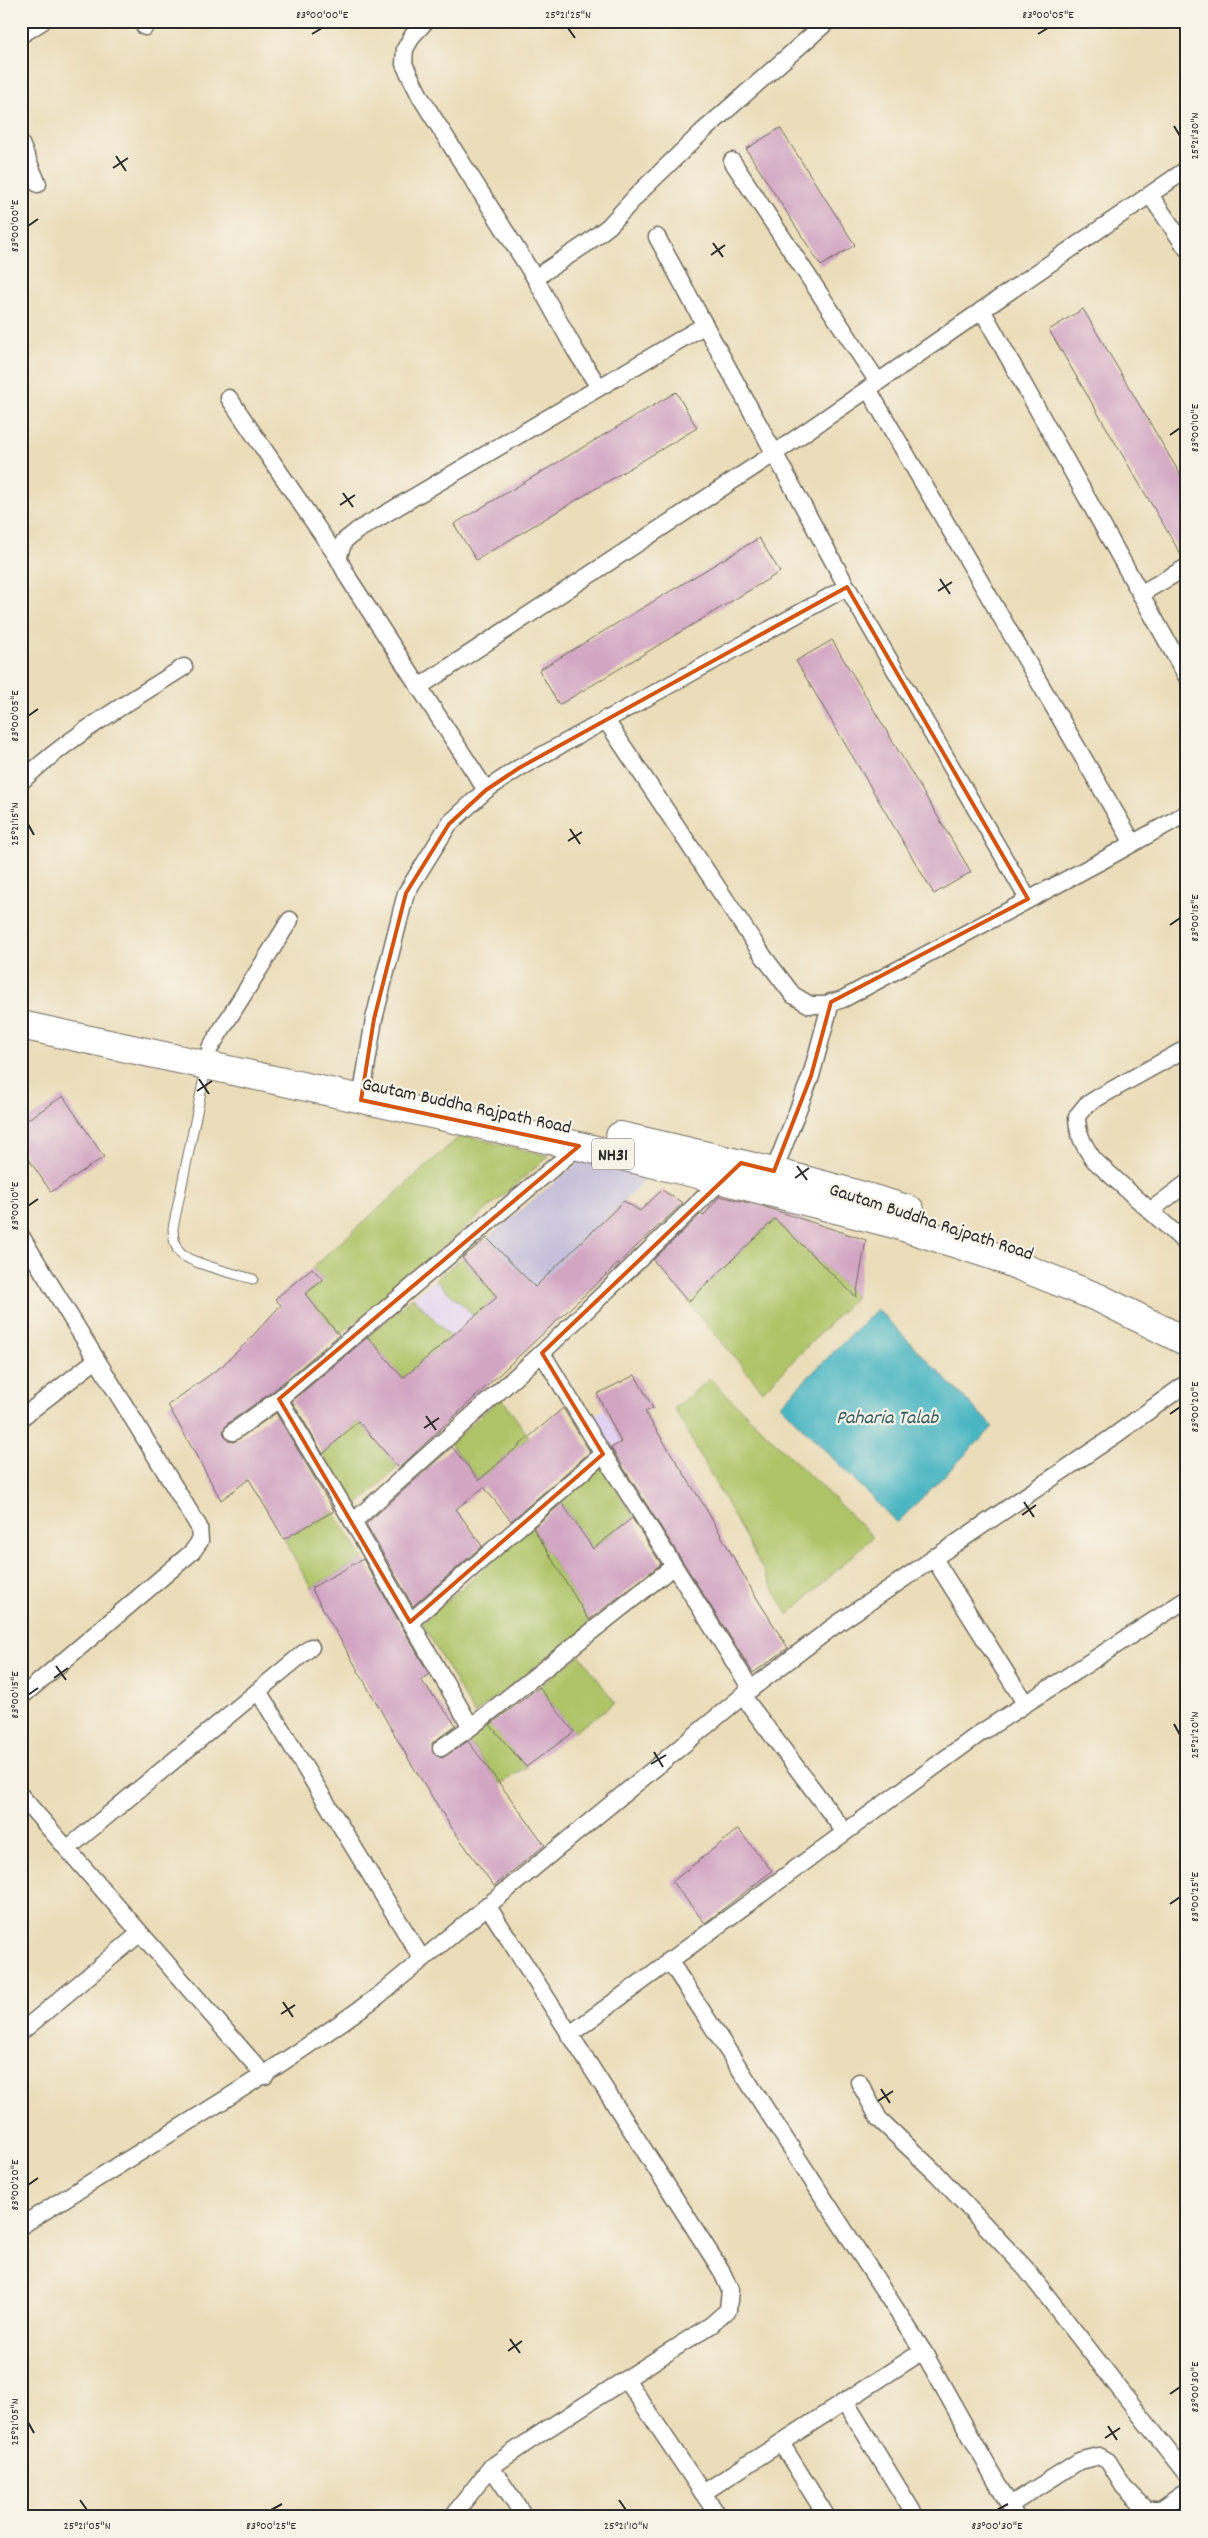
<svg xmlns="http://www.w3.org/2000/svg" width="1208" height="2538" font-family="Dekko,sans-serif">
<rect width="100%" height="100%" fill="#f7f3e8"/>
<filter id="ink" filterUnits="userSpaceOnUse"><feTurbulence type="fractalNoise" baseFrequency=".02" numOctaves="2"/><feDisplacementMap in="SourceGraphic" scale="10" xChannelSelector="R" yChannelSelector="G"/><feConvolveMatrix kernelMatrix="1 2 1 2 8 2 1 2 1" color-interpolation-filters="sRGB"/></filter>
<filter id="wash" filterUnits="userSpaceOnUse"><feTurbulence type="fractalNoise" baseFrequency=".0096" numOctaves="4" result="noise"/><feDisplacementMap in="SourceGraphic" scale="20" xChannelSelector="R" yChannelSelector="G"/><feGaussianBlur stdDeviation="1.12" result="paint"/><feColorMatrix in="noise" values="0 0 0 0 0 0 0 0 0 0 0 0 0 0 0 0 0 1.4 0 .05"/><feComposite in="paint" operator="in"/></filter>
<g filter="url(#wash)">
<rect width="100%" height="100%" fill="#ebddb9"/>
<g fill="#e3d3f2">
<path d="M435,1280L475,1316L451,1337L413,1297Z"/>
<path d="M635,1391L652,1424L610,1449L592,1416Z"/>
</g>
<path fill="#c6c0da" d="M584,1158L650,1175L535,1287L487,1238Z"/>
<g fill="#afc468" stroke="#6d784a">
<path d="M461,1135L549,1156L340,1335L305,1294L323,1280L312,1268Z"/>
<path d="M775,1219L856,1297L763,1391L688,1302Z"/>
<path d="M462,1258L497,1297L475,1316L435,1280Z"/>
<path d="M413,1297L451,1337L403,1378L368,1337Z"/>
<path d="M710,1379L873,1537L788,1615L674,1408Z"/>
<path d="M501,1397L529,1437L479,1480L450,1444Z"/>
<path d="M358,1421L398,1467L356,1506L322,1455Z"/>
<path d="M601,1466L634,1517L593,1548L561,1502Z"/>
<path d="M334,1511L363,1559L311,1588L284,1539Z"/>
<path d="M532,1527L592,1624L474,1714L422,1623Z"/>
<path d="M580,1655L615,1703L574,1732L539,1687Z"/>
<path d="M490,1724L526,1767L501,1784L468,1741Z"/>
</g>
<path fill="#48b6c2" stroke="#3a7076" d="M877,1309L993,1427L897,1523L780,1405Z"/>
<g id="blocks">
<g fill="#d2a5c3">
<path d="M780,128L855,245L821,266L746,149Z"/>
<path d="M1083,309L1187,486V557L1183,558L1049,330Z"/>
<path d="M676,392L697,428L476,560L454,524Z"/>
<path d="M759,538L780,572L559,705L539,670Z"/>
<path d="M832,640L971,872L934,894L796,661Z"/>
<path d="M63,1096L104,1157L51,1192L21,1148V1124Z"/>
<path d="M662,1190L683,1203L399,1468L358,1421L323,1454L292,1401L368,1337L403,1378L497,1297L462,1258L487,1238L535,1287L624,1201L640,1211Z"/>
<path d="M720,1196L762,1206L866,1240L856,1297L775,1219L688,1302L653,1260L701,1214L703,1216Z"/>
<path d="M312,1268L323,1280L305,1294L339,1335L273,1391L227,1424L223,1432L228,1441L234,1442L276,1413L334,1511L284,1539L249,1479L221,1500L168,1405L222,1366L247,1342L281,1305L275,1299Z"/>
<path d="M635,1375L653,1408L645,1412L705,1507L753,1592L788,1648L753,1673L611,1448L621,1442L597,1394Z"/>
<path d="M563,1408L590,1452L511,1521L484,1487L456,1509L482,1546L413,1606L366,1524L452,1447L479,1480Z"/>
<path d="M562,1503L593,1549L632,1518L661,1564L589,1620L533,1528Z"/>
<path d="M363,1559L429,1674L421,1680L456,1725L432,1743L433,1753L442,1758L468,1741L545,1845L494,1886L451,1827L409,1760L311,1588Z"/>
<path d="M539,1687L574,1732L526,1767L490,1725Z"/>
<path d="M738,1829L772,1871L705,1923L672,1882Z"/>
</g>
</g>
</g>
<g filter="url(#ink)">
<use href="#blocks" fill-opacity="0" stroke="#6e695d" stroke-width="1"/>
<g fill="none" stroke-linecap="round" stroke-linejoin="round">
<defs>
<path id="lane" d="M206,1068L173,1228C173,1237 174,1247 181,1254C193,1264 236,1274 253,1279"/>
<g id="street">
<path d="M140,21L145,27"/>
<path d="M426,21L413,35L405,49L404,64L421,98L535,278L575,350L599,387"/>
<path d="M21,35L43,21"/>
<path d="M21,144L38,184"/>
<path d="M732,161L878,382"/>
<path d="M1150,195L1187,249"/>
<path d="M657,237L847,587L1028,899"/>
<path d="M535,278L586,244L609,226L640,192L702,132L828,21"/>
<path d="M982,310L1187,677"/>
<path d="M868,389L1133,843"/>
<path d="M229,398L338,558"/>
<path d="M1140,594L1187,567"/>
<path d="M419,687L775,453L1187,169"/>
<path d="M605,719L764,957L793,995L810,1005H824L843,999L1105,859L1187,813"/>
<path d="M21,782C69,736 128,703 184,667"/>
<path d="M486,790L349,579L338,558L344,541L358,530L705,325"/>
<path d="M210,1048L290,920"/>
<path d="M1187,1048L1099,1097L1086,1105L1077,1116C1077,1134 1084,1146 1094,1160L1187,1244"/>
<path d="M361,1100L374,1019L406,893L449,824L486,790L519,768L847,587"/>
<path d="M774,1171L811,1076L831,1002"/>
<path d="M726,1176L542,1353L353,1522L471,1727L674,1566L751,1689"/>
<path d="M1150,1211L1187,1183"/>
<path d="M21,1236L199,1527L200,1541L192,1552L21,1697"/>
<path d="M542,1353L603,1454"/>
<path d="M21,1418L96,1360"/>
<path d="M233,1432L279,1399"/>
<path d="M353,1522L279,1399L579,1146"/>
<path d="M933,1557L1025,1703"/>
<path d="M410,1622L603,1454L674,1566"/>
<path d="M258,1691L422,1959"/>
<path d="M742,1695L844,1831"/>
<path d="M441,1748L471,1727"/>
<path d="M21,1796L265,2076"/>
<path d="M67,1849L311,1647"/>
<path d="M669,1960L923,2351L1016,2517"/>
<path d="M21,2032L139,1934"/>
<path d="M569,2035L979,1734L1187,1599"/>
<path d="M859,2082L879,2119L937,2174L1025,2268L1187,2475"/>
<path d="M21,2226C141,2150 264,2080 378,1996L751,1689L834,1626L1114,1436L1187,1383"/>
<path d="M626,2379L719,2517"/>
<path d="M845,2401L916,2517"/>
<path d="M781,2443L827,2517"/>
<path d="M491,2467L525,2517"/>
<path d="M703,2493L923,2351"/>
<path d="M1010,2505L1079,2461L1099,2456L1108,2461L1124,2487L1147,2510H1160L1187,2491"/>
<path d="M452,2517L491,2467L544,2431L711,2325L728,2310L730,2290L721,2270L487,1905"/>
</g>
<g id="highway">
<path d="M21,1025L579,1146L723,1180L894,1224L994,1256L1099,1298L1187,1342"/>
<path d="M620,1136C717,1158 814,1180 910,1210"/>
</g>
</defs>
<use href="#lane" stroke="#6e695d" stroke-width="11"/>
<use href="#street" stroke="#6e695d" stroke-width="19"/>
<use href="#highway" stroke="#6e695d" stroke-width="30"/>
<use href="#lane" stroke="#fff" stroke-width="9"/>
<use href="#street" stroke="#fff" stroke-width="16"/>
<use href="#highway" stroke="#fff" stroke-width="28"/>
</g>
</g>
<path fill="none" stroke="#d5540f" stroke-width="4" stroke-linejoin="round" d="M847,587L1028,899L831,1002L811,1076L774,1171L741,1163L542,1353L603,1454L410,1622L279,1399L579,1146L361,1100L374,1019L406,893L449,824L486,790L519,768Z"/>
<path fill="none" stroke="#2b2b2b" stroke-width="2" d="M568,28L575,38M312,34L322,28M1038,34L1048,28M1174,126L1180,136M116,156L126,171M113,168L128,158M28,226L38,219M713,243L723,257M711,255L725,245M1170,435L1180,428M343,493L353,507M340,505L355,495M940,579L950,594M938,591L952,582M28,716L38,709M28,824L34,835M570,829L580,844M568,841L582,832M1170,925L1180,918M199,1079L209,1094M197,1091L212,1081M797,1166L807,1180M795,1178L809,1168M28,1206L38,1199M1170,1414L1180,1407M426,1416L436,1430M424,1428L439,1418M1024,1502L1034,1517M1022,1515L1036,1505M56,1666L66,1680M54,1678L68,1668M28,1695L38,1688M1174,1724L1180,1735M654,1752L663,1767M651,1764L666,1755M1170,1904L1180,1897M283,2002L293,2017M281,2014L295,2005M881,2089L890,2103M878,2101L893,2091M28,2185L38,2178M510,2339L520,2353M508,2351L522,2341M1170,2394L1180,2387M28,2422L34,2433M1108,2426L1117,2440M1105,2438L1120,2428M80,2500L87,2510M619,2500L626,2510M271,2510L282,2504M997,2510L1008,2504"/>
<g text-anchor="middle" stroke-width="4.5" stroke-linejoin="round" paint-order="stroke">
<rect fill="#f7f3e8" stroke="#686764" stroke-width="1" x="592" y="1138.5" width="42" height="31" rx="4"/>
<g font-size="18" font-weight="bold" fill="#2b2b2b">
<text x="613" y="1160">NH31</text>
</g>
<g font-size="19" fill="#2b2b2b" stroke="#f7f3e8">
<text transform="translate(467 1104) rotate(12)" y="7">Gautam Buddha Rajpath Road</text>
<text transform="translate(932 1220) rotate(18)" y="7">Gautam Buddha Rajpath Road</text>
</g>
<g font-size="20" font-style="italic" fill="#355c60" stroke="#f7f3e8">
<text x="887" y="1423">Paharia Talab</text>
</g>
</g>
<rect width="1208" height="2538" fill="none" stroke="#f7f3e8" stroke-width="55"/>
<rect x="28" y="28" width="1152" height="2482" fill="none" stroke="#2b2b2b" stroke-width="2"/>
<g font-size="12" text-anchor="middle" fill="#2b2b2b">
<text x="322" y="18">83°00'00"E</text>
<text x="568" y="18">25°21'25"N</text>
<text x="1048" y="18">83°00'05"E</text>
<text transform="translate(1194 136) rotate(-90)" y="4">25°21'30"N</text>
<text transform="translate(14 226) rotate(-90)" y="4">83°00'00"E</text>
<text transform="translate(1194 428) rotate(-90)" y="4">83°00'10"E</text>
<text transform="translate(14 716) rotate(-90)" y="4">83°00'05"E</text>
<text transform="translate(14 824) rotate(-90)" y="4">25°21'15"N</text>
<text transform="translate(1194 918) rotate(-90)" y="4">83°00'15"E</text>
<text transform="translate(14 1206) rotate(-90)" y="4">83°00'10"E</text>
<text transform="translate(1194 1407) rotate(-90)" y="4">83°00'20"E</text>
<text transform="translate(14 1695) rotate(-90)" y="4">83°00'15"E</text>
<text transform="translate(1194 1735) rotate(-90)" y="4">25°21'20"N</text>
<text transform="translate(1194 1897) rotate(-90)" y="4">83°00'25"E</text>
<text transform="translate(14 2185) rotate(-90)" y="4">83°00'20"E</text>
<text transform="translate(1194 2387) rotate(-90)" y="4">83°00'30"E</text>
<text transform="translate(14 2422) rotate(-90)" y="4">25°21'05"N</text>
<text x="87" y="2529">25°21'05"N</text>
<text x="271" y="2529">83°00'25"E</text>
<text x="626" y="2529">25°21'10"N</text>
<text x="997" y="2529">83°00'30"E</text>
</g>
</svg>
